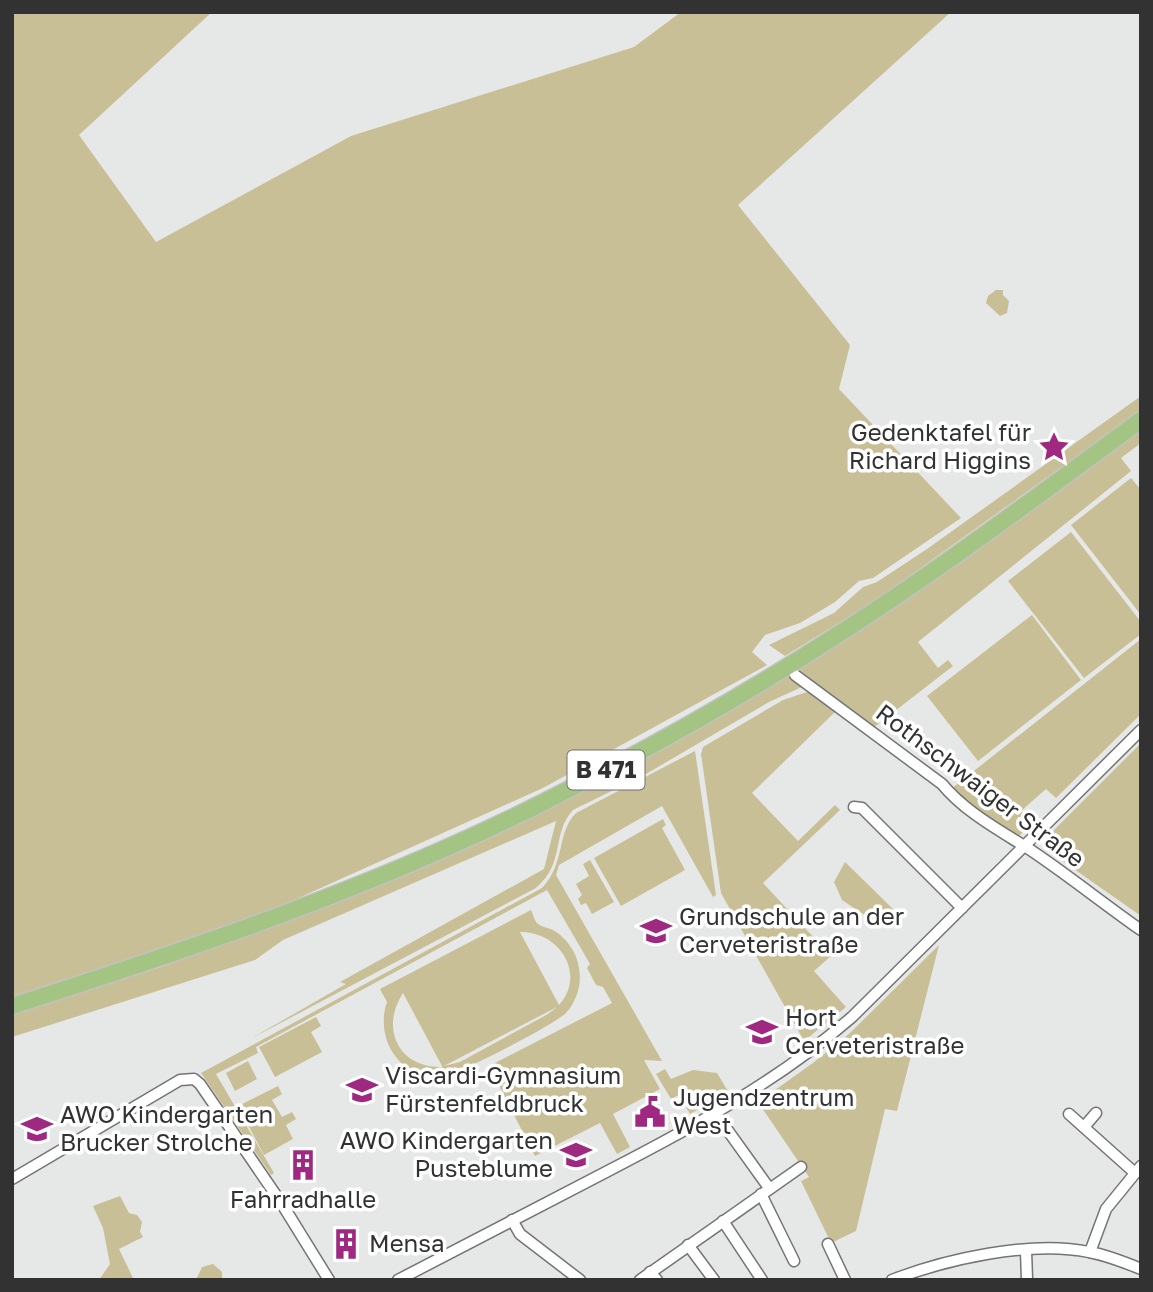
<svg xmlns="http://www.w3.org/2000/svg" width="1153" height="1292" font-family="'Golos Text',sans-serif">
<rect width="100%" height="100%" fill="#e5e8e6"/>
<g fill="#c9bf96" fill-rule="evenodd">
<path d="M12,12H212L79,135L156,242L351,136L634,47L681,12H951L738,205L850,345L839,389L961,518L873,578L859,581L835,602L800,623L765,635L752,652L767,665L543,788L272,910L160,951L12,998Z"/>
<path d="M996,290H1003V295L1009,301L1007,313L1000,316L986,303L988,296Z"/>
<path d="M1141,396V410L876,600L785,656L769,645L834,613L863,587L877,582L927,549Z"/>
<path d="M1141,429V443L1121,458L1131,471L918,642L938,668L948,660L953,666L873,728L798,669Z"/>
<path d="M1131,478L1141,490V615L1071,525Z"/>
<path d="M1071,532L1141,622V634L1084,678L1008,581Z"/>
<path d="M1032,615L1081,680L978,761L927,696Z"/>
<path d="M1141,639V714L1056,798L1046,789L1021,811L1031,824L1016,839L951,789Z"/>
<path d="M786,675L802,687L769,702L646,774L573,810C551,834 566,862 536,888L252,1038L346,984L340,982L544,869L556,821L283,940L255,960L12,1037V1015L164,966L278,924Z"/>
<path d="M810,691L836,711L752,793L798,841L835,805L840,810L763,883L831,956L814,971L846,1007L804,1041L721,893L701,754L703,747L783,700Z"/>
<path d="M1141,743V916L1064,862C1052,853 1048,848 1051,833Z"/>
<path d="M695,751L716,895L713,897L662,806L559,865L556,875L662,1061L644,1060L660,1089L613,1114L630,1147L617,1154L600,1123L535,1156L489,1066L612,1003L603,987L596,985L587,968L590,964L547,890L256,1047L258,1053L216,1074L274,1173L271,1175L201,1073L542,888C566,863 556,833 576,813Z"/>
<path d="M663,819L666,825L662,828L685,870L621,906L594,858Z"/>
<path d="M590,860L614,902L592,914L586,903L581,905L578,899L582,895L576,884L589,876L583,864Z"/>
<path d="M845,862L893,909L878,924L842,900L834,882Z"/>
<path d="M531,910C533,914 535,922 538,924C542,927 549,928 553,930C567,938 577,953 579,968C582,984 577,1001 566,1013C554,1025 459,1074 443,1076C401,1082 374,1039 387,1002L380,989ZM520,932C559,931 587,974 559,1005ZM403,993L442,1066V1067C398,1068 380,1028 403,993ZM557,1007L548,1014L460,1062L444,1066Z"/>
<path d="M939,945L897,1111L885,1109L856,1231L831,1243L801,1181L809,1177L758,1102L813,1063L850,1033Z"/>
<path d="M316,1017L321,1026L311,1032L322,1052L275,1077L259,1047Z"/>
<path d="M248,1061L257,1079L235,1091L226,1073Z"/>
<path d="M665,1069L671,1079L693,1070L717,1073L729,1093L690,1114L679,1095L671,1099L656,1074Z"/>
<path d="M278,1086L282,1094L272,1100L282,1117L292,1112L296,1119L286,1125L293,1139L264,1155L238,1106Z"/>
<path d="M120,1196L129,1213L137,1215L142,1222L140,1232L143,1237L119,1249L134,1280H99L110,1264L103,1228L93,1206Z"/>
<path d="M213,1264L222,1272V1280H196L202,1267Z"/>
</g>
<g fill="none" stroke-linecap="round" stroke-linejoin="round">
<defs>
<g id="minor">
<path d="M795,675L942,784C966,813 1001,831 1032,851C1069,876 1104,904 1141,930"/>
<path d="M854,807L862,808L962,908"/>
<path d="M716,1114L769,1188"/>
<path d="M1069,1114L1135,1173"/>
<path d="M1084,1127L1096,1113"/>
<path d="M12,1179L180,1080L194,1079L200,1084L282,1204L329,1280"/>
<path d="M761,1194L794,1261"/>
<path d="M512,1220L520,1234L580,1280"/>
<path d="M723,1221L762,1280"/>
<path d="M828,1244L845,1280"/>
<path d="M688,1245L714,1280"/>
<path d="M1026,1250L1027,1280"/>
<path d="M1090,1252L1106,1209L1141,1166"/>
<path d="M650,1272L657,1280"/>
<path d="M398,1280C467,1244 536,1208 606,1172C693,1127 777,1082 852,1017L1141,730"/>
<path d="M640,1280L801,1167"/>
<path d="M892,1280C946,1259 1031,1240 1089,1252C1106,1255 1124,1262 1141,1269"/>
</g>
<path id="trunk" d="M12,1006C193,948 376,887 546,801C643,752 740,698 831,639C938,571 1039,495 1141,420"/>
</defs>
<use href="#minor" stroke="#727574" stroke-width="13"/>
<use href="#trunk" stroke="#c1c2c1" stroke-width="19"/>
<use href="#minor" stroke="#fff" stroke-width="10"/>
<use href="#trunk" stroke="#a4c484" stroke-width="16"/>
</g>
<defs>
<symbol id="sight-bare" viewBox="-9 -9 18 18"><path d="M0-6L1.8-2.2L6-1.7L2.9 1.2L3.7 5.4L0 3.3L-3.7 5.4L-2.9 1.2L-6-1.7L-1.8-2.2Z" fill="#9f2881" stroke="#fff" stroke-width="2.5" paint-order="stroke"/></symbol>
<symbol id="school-bare" viewBox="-9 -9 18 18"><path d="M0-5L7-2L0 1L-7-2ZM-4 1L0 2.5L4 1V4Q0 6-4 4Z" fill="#9f2881" stroke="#fff" stroke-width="2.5" paint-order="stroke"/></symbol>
<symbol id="civic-bare" viewBox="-9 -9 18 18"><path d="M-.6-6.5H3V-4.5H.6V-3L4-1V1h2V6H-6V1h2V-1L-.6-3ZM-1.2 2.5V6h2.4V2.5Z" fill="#9f2881" stroke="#fff" stroke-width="2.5" paint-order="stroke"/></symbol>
<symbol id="building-bare" viewBox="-9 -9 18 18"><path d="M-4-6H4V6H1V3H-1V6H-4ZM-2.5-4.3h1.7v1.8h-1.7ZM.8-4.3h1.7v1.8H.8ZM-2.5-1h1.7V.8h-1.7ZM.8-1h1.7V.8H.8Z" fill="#9f2881" stroke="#fff" stroke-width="2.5" paint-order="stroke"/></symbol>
</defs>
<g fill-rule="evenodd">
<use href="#sight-bare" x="1032" y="425" width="44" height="44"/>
<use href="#school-bare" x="634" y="909" width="44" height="44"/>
<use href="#school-bare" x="740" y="1010" width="44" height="44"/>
<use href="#school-bare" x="340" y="1068" width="44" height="44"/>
<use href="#civic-bare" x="628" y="1090" width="44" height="44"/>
<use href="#school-bare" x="15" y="1107" width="44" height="44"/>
<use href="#school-bare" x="554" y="1133" width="44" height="44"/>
<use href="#building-bare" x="281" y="1143" width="44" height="44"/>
<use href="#building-bare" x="324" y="1222" width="44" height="44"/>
</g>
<g text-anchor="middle" stroke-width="7" stroke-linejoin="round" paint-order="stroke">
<rect fill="#fff" stroke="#6f706f" stroke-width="2" x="567.5" y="750.5" width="77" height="39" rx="5"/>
<g font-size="23" font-weight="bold" fill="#313231">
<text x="606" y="778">B 471</text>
</g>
<g font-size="24" fill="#313231" stroke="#fff" text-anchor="start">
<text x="1031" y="441" text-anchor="end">Gedenktafel für<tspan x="1031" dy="28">Richard Higgins</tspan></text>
<text x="679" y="925">Grundschule an der<tspan x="679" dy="28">Cerveteristraße</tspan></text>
<text x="785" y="1026">Hort<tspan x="785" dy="28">Cerveteristraße</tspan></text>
<text x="385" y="1084">Viscardi-Gymnasium<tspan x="385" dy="28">Fürstenfeldbruck</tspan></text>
<text x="673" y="1106">Jugendzentrum<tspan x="673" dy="28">West</tspan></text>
<text x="60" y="1123">AWO Kindergarten<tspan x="60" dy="28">Brucker Strolche</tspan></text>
<text x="553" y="1149" text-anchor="end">AWO Kindergarten<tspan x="553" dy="28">Pusteblume</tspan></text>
<text x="303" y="1208" text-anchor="middle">Fahrradhalle</text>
<text x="369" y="1252">Mensa</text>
</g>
<g font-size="24" fill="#313231" stroke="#fff">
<text transform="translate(980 786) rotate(37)" y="8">Rothschwaiger Straße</text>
</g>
</g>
<rect width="1153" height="1292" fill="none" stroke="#313231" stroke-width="28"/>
</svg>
